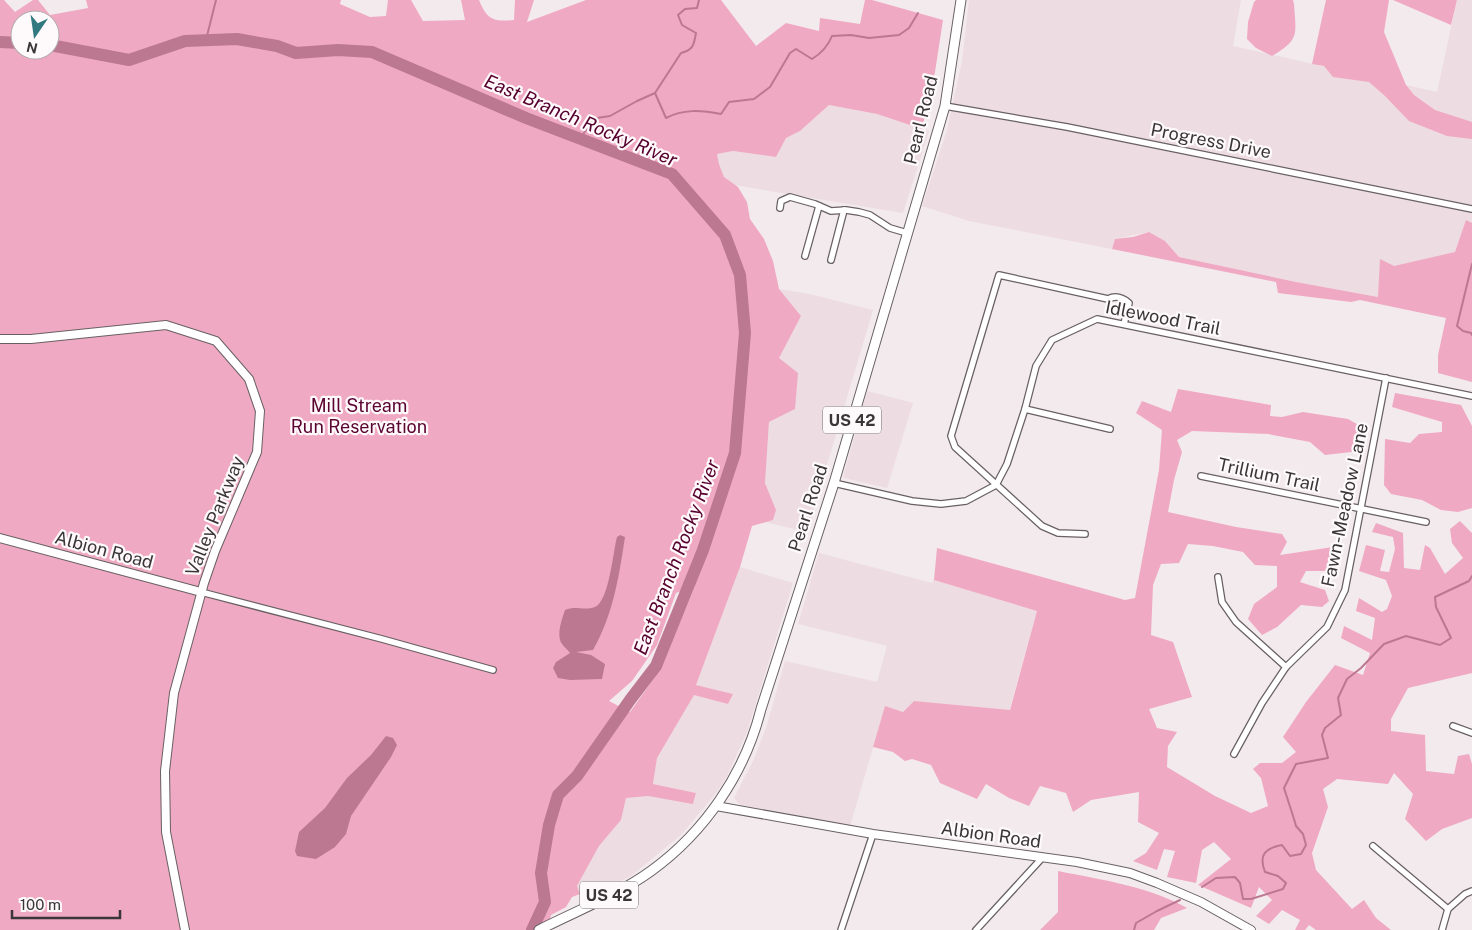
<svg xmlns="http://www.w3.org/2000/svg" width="1472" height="930" font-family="'Public Sans',sans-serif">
<rect width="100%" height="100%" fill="#f3eaed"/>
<g fill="#eddce1">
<path d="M969,0H1241L1233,46L1437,92L1457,0H1472V314L1296,282L1179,257L1165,241L1149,232L1115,239L1112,249L969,221L922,206L947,130L962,61Z"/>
<path d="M829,105L877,114L929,131L903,213L734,185L724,177L719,164L717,154L733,151L776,157L786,138L800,131Z"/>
<path d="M779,289L810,294L873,310L807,532L765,522L773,520L776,510L765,483L769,422L795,409L778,358L801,316Z"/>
<path d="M867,391L913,403L887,488L852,480L843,477Z"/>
<path d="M819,553L932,583L934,580L1037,611L1009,711L914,701L903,712L885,707L850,826L809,820L741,805L738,803L734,798L754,759L767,725L785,661L877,682L887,646L798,624Z"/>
<path d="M740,567L793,583L747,732L727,776L717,792L681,835L631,876L585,900L580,894L577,886L599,846L621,820L626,798L648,796L694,803L696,793L653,784L657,758L694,694L728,704L733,694L696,685Z"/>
</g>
<g fill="#f0a9c2" fill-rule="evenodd">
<path d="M0,0H4L15,12L33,0H38L50,15L88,8L86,0H341L340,4L370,17L386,16L388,0H411L423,21L465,20L461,0H479C487,20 494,22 514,20L515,0H534L527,22L586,0H721L756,46L786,23L819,31L820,18L860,24L865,0H872L943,20L935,72L922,129L877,114L829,105L800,131L786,138L776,157L733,151L717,154L719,164L724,177L738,187L747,202L750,219L764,239L773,261L779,289L801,316L779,358L798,373L795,409L769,422L765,483L776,510L773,520L752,526L740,567L696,685L733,694L728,704L694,695L657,758L653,784L696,793L693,804L648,796L626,798L621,820L599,846L577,886L580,894L572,897L566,907L551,915L548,928L544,930H0ZM20,20H50V50H20ZM695,586L660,670L630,712L609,701L632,681L657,645L676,593Z"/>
<path d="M1256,0H1293L1294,4C1296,35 1300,39 1272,56L1256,48L1247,39L1248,22L1254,2Z"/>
<path d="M1326,0H1389L1384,32L1406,85L1414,95L1435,110L1472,122V139L1447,136L1409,121L1385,96L1369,82L1333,77L1324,66L1312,64Z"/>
<path d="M1393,0H1457L1451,25Z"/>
<path d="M1466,220L1472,223V382L1438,373V355L1446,318L1360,300L1351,302L1278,293L1276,282L1112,249L1115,239L1133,237L1149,232L1165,241L1179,257L1296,282L1378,297L1380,259L1394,266L1455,252Z"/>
<path d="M1178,389L1271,405L1270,416L1282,417L1303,412L1348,419L1364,428L1360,451L1325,455L1310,442L1268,434L1192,431L1177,440L1182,452L1174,480L1168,512L1236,527L1282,534L1287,542L1280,555L1333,547L1340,548L1332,571H1306L1300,582L1325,590L1329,601L1322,607L1301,605L1277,627L1262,635L1248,619L1254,604L1277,587V566L1255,565L1243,552L1213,546L1188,544L1179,563L1161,564L1153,585L1151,635L1173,642L1192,697L1149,709L1157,728L1177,732L1168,746L1167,767L1215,796L1251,813L1268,806L1261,778L1253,769L1260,763H1282L1296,752L1283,737L1306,702L1335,665L1363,675L1370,653L1341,638L1344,626L1372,640L1375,618L1356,611L1359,598L1382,612L1387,609L1392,596L1386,580L1359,571L1366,545L1385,550L1380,571L1389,572L1395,549L1393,537L1372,532L1376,523L1403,533L1404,568L1420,570L1425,545L1430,548L1445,574L1463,558L1452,543L1450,529L1460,521L1472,533V673L1408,688L1391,719V731L1425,735L1426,771L1454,774L1458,756L1469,754L1472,764V818L1442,829L1426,841L1405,819L1413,794L1394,773L1388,784L1337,779L1323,789L1328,807L1312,853L1316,870L1352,909L1364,900L1376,918L1391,930H1316L1309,925L1305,930H1295L1300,920L1282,910L1269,924L1256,916L1272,900L1259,887L1251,908L1198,885L1231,859L1214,842L1202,850L1196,883L1167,877L1175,851L1164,849L1157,870L1133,861L1146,853L1159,833L1138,822L1139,792L1091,800L1073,812L1066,793L1040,786L1029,806L1009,798L986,784L977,799L940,783L931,765L912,759L905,761L893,752L873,747L885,706L903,712L914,701L1010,710L1037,611L934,580L937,548L1125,600L1135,598L1159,470L1162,430L1136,413L1142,401L1171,412Z"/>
<path d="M1395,393L1461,405L1472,426V508L1458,512L1441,510L1422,500L1391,494L1384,485L1385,439L1410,443L1419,434L1442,432V422L1392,407Z"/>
<path d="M1058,871C1102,880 1148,886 1187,908L1161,918L1154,930H1040L1058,912Z"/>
</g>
<g fill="#bc7791">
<path d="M620,535L625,537C619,577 613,615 593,650L576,652L591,655L605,664L602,679L570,680L558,678L553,668L556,662L570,653C568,650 564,647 562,644C556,635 562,619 565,610C576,605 583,611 595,607C609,601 613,552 617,537Z"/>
<path d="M386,736L393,738L397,745L391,757L351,816L346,834L335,847L316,859L297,856L295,851L299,832L325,808L347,778L371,755Z"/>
</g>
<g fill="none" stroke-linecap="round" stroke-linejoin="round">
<g stroke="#bc7791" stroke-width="2">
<path d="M206,40L216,0"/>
<path d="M655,93L681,53C693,50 694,45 696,33L682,25L678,15L685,9L697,8L699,0"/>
<path d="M581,139L585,131L597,118L610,116L637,101L655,93L666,118C683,109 701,110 721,114L729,102L754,99L770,87L790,53L796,49L812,59C822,53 828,46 832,36L851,35L869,38L899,35L909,28L918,13"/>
<path d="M1472,264L1457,326L1463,331L1471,333L1472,335"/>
<path d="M1202,887L1216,878L1235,877L1240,883L1243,899H1251L1283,889L1286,883L1278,876L1265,872C1258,854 1266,848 1282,845L1290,856L1301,854L1306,845L1303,834L1296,826L1294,819L1284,788L1296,764L1328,758L1322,735L1325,728L1341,715L1338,698L1347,679L1361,668L1384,644L1406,636L1440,645L1451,638L1436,607L1435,597L1469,581L1472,576"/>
<path d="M1134,930L1136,923L1157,911L1180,900"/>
</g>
<g stroke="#bc7791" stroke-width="12">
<path d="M0,42L20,43"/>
<path d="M50,45L129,60L185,41L237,39L277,46L296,53L338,50L372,52L526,118L672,174L725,235L740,275L745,333L735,453L703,550L656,666L630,700L577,776L558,795L549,825L541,873L545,902L532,930"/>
</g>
<defs>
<g id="street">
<path d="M945,106L1067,127L1472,209"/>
<path d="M780,208L781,201L790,197L815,204L831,211L846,210L859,212L870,215L890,228L907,233"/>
<path d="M805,256L819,206"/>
<path d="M831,260L844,210"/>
<path d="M1025,409L1110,429"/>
<path d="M1201,476L1426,522"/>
<path d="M834,483L912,501L941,504L966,501L996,485L1007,464L1025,409L1036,366L1052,340L1097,319L1472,396"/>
<path d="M1085,534L1058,533L1042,526L955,447L951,436L999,275L1108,299C1116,295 1122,297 1129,303L1124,324"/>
<path d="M1218,577L1222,602L1236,622L1286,667"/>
<path d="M201,592L382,639L493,670"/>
<path d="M1453,726L1472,733"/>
<path d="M1234,754L1262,703L1286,667L1327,627L1345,590L1386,378"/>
<path d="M1373,846L1448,909"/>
<path d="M841,930L873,834"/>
<path d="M976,930L1043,857"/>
<path d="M1442,930L1448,909L1465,894L1472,891"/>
</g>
<g id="secondary">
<path d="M0,339H31L166,325L216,341L249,379L260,411L257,452L215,551L204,583L174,693L165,771L166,832L185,930"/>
<path d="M0,538L201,592"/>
<path d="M716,806L873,834L1077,862L1130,873L1157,883L1201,902L1251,930"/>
</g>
<path id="primary" d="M539,930C576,911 618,895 651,871C705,832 745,773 761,709L834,483L945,106L961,0"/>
</defs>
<use href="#street" stroke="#686063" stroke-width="8"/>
<use href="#secondary" stroke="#686063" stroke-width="10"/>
<use href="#primary" stroke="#686063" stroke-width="11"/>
<use href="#street" stroke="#fff" stroke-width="5.5"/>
<use href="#secondary" stroke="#fff" stroke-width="8"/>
<use href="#primary" stroke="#fff" stroke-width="9"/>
</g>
<g text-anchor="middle" stroke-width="4.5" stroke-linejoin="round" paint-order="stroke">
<g fill="#fef9fa" stroke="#757072" stroke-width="1">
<rect x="823" y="406.5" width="58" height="27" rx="4"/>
<rect x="580" y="881.5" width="58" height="27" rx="4"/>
</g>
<g font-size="16" font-weight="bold" fill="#3a3638">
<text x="852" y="426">US 42</text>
<text x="609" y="901">US 42</text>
</g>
<g font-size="18" fill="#3a3638" stroke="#fef9fa">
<text transform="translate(921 120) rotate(-76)" y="6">Pearl Road</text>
<text transform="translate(1211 141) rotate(11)" y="6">Progress Drive</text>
<text transform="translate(1163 318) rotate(11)" y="6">Idlewood Trail</text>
<text transform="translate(1269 475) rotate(12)" y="6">Trillium Trail</text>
<text transform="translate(1345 505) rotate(-78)" y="6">Fawn-Meadow Lane</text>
<text transform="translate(808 508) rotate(-72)" y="6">Pearl Road</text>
<text transform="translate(215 516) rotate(-68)" y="6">Valley Parkway</text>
<text transform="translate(104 550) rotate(15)" y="6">Albion Road</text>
<text transform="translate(991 835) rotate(8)" y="6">Albion Road</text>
</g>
<g font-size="18" fill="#5b0432" stroke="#fef9fa">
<text x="359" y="412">Mill Stream<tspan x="359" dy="21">Run Reservation</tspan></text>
</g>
<g font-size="19" font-style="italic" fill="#57002f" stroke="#fef9fa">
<text transform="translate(581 120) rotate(23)" y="7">East Branch Rocky River</text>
<text transform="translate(676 557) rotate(-69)" y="7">East Branch Rocky River</text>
</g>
</g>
<g transform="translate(35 35) rotate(193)"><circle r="24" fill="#fef9fa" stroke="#b0abac"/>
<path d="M0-4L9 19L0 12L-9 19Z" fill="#307980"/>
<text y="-8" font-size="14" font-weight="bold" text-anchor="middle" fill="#3a3638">N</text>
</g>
<path d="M12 910v8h108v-8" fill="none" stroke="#3a3638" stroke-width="2.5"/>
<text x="20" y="910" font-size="15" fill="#3a3638" stroke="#fef9fa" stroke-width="4" paint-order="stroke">100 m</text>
</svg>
